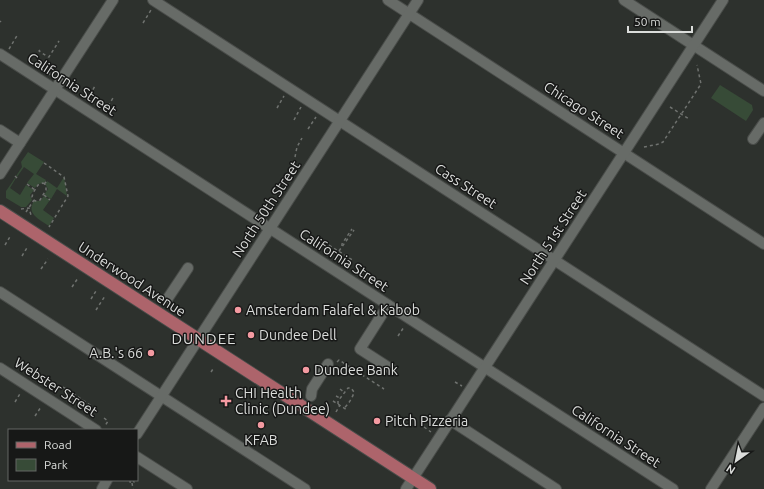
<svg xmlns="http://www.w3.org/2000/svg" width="764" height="489" font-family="Ubuntu,sans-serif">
<rect width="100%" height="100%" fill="#2d312d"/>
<g fill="#374b37">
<path d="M720,85L752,105L753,110L746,121L711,98Z"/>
<path d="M28,152L44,162L36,174L46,180L44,183L38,184L35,188L27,183L34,174L24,167L17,177L16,176L22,167L21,162Z"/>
<path d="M64,177L67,196L57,189L51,199L44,195L48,189L45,184L47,181L57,188Z"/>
<path d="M15,178H16L10,188L20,195L26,185L34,190L30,195L32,200L26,207H21L6,198V191Z"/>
<path d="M44,196L50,200L43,210L54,218L49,226C39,219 26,214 34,201H40Z"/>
</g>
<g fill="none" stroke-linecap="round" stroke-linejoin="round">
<defs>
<g id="minor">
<path d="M153,0L764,396"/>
<path d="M388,0L764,244"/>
<path d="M624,0L764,91"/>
<path d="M0,54L673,489"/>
<path d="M0,130L20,143"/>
<path d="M753,139L764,123"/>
<path d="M0,174L113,0"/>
<path d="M0,292L305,489"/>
<path d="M168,298L188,268"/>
<path d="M388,305L360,349L391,369"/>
<path d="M0,368L96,430"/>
<path d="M311,396L312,389L328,364"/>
<path d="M450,420L556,489"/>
<path d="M137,434L418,0"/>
<path d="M137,457L187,489"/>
<path d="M102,489L107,480"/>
<path d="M406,489L723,0"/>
<path d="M711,489L764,408"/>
</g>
<path id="major" d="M0,211L430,489"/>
</defs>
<use href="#minor" stroke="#494c49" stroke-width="12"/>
<use href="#major" stroke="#494c49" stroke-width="14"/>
<g stroke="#6f726f" stroke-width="1.5" stroke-dasharray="3 3" stroke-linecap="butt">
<path d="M0,22L1,21"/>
<path d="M143,23L151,10"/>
<path d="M9,49L18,34"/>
<path d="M40,50L39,51L48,57"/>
<path d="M50,75L47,60L59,41"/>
<path d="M87,100L95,86"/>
<path d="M670,107L689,119"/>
<path d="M277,108L284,96"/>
<path d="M105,111L113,98"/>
<path d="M294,120L301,107"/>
<path d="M308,129L316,117"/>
<path d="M644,147L659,144L663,142L701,84L697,65"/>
<path d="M295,157L297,147L302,138"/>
<path d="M44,163L64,177L68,196L49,227"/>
<path d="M15,176L17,178"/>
<path d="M43,183L46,185V190L40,200L35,201L32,197L33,193L38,185Z"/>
<path d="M27,184L35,190"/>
<path d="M44,184L47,181"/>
<path d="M44,195L50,200"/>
<path d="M21,209L29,208L31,215"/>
<path d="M26,212L34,200"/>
<path d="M324,242L354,261"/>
<path d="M5,245L11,235"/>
<path d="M342,246V244L352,229"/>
<path d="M339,251L354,230"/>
<path d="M22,256L28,246"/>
<path d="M41,269L48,259"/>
<path d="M72,287L78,278"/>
<path d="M91,299L96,291"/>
<path d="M96,310L105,296"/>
<path d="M398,336L404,327"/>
<path d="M337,362L339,360L384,389"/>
<path d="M16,368L21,360"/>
<path d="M211,372L213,369"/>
<path d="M33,378L38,370"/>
<path d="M455,382L462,386"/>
<path d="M63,387L93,407"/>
<path d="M340,389L344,392"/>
<path d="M336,396L340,398"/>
<path d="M69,401L74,394"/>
<path d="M333,401L347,410"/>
<path d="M15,402L21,392"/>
<path d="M338,404V401L348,388H351L354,392C353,397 348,405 344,408"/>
<path d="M78,407L83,400"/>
<path d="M336,412L340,405"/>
<path d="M35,416L41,407"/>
<path d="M104,418L108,421L105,426"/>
<path d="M424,427L431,432"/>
<path d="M130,480V482L132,483L134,482L133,480"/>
<path d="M132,483L133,489"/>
</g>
<use href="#minor" stroke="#676b67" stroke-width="10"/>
<use href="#major" stroke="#ad646b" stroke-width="12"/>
</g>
<g fill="#f49aa1" stroke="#171817" stroke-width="1.5">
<circle cx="238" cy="310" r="4"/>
<circle cx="251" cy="335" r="4"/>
<circle cx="151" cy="353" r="4"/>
<circle cx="306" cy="370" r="4"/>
<path d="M224 395h4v4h4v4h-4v4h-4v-4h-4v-4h4z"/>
<circle cx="377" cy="421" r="4"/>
<circle cx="261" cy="425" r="4"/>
</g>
<g text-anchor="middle" stroke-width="3" stroke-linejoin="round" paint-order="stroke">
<g font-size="14" fill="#dbdddb" stroke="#171817">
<text transform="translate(72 84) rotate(33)" y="5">California Street</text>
<text transform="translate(584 110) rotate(33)" y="5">Chicago Street</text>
<text transform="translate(466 186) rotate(33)" y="5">Cass Street</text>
<text transform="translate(266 209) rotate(-57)" y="5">North 50th Street</text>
<text transform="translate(553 237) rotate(-57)" y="5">North 51st Street</text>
<text transform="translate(344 260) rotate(33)" y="5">California Street</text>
<text transform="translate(132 279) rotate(33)" y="5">Underwood Avenue</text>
<text transform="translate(56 387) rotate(33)" y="5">Webster Street</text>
<text transform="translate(616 436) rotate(33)" y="5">California Street</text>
</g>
<g font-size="14" fill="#dbdddb" stroke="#171817" text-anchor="start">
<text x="246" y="315">Amsterdam Falafel &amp; Kabob</text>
<text x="259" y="340">Dundee Dell</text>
<text x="143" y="358" text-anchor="end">A.B.'s 66</text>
<text x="314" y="375">Dundee Bank</text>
<text x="235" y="398">CHI Health<tspan x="235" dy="16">Clinic (Dundee)</tspan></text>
<text x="385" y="426">Pitch Pizzeria</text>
<text x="261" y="445" text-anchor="middle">KFAB</text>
</g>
<g font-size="15" letter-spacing="1" fill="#dbdddb" stroke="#171817">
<text x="204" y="344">DUNDEE</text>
</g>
</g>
<rect x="8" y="429" width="130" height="52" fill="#171817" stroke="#656765"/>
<rect x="16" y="442" width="20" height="6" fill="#ad646b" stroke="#656765"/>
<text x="44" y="449" font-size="12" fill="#dbdddb">Road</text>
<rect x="16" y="459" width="20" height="12" fill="#374b37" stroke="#656765"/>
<text x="44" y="469" font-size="12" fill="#dbdddb">Park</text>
<g transform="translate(736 461) rotate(213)" stroke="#171817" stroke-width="3" paint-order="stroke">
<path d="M0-3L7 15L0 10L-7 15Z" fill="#dbdddb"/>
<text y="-6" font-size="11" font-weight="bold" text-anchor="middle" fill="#dbdddb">N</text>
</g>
<path d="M628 26v6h64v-6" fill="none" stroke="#dbdddb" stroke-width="2"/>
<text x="634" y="26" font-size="12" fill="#dbdddb" stroke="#171817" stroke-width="3" paint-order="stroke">50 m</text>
</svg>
